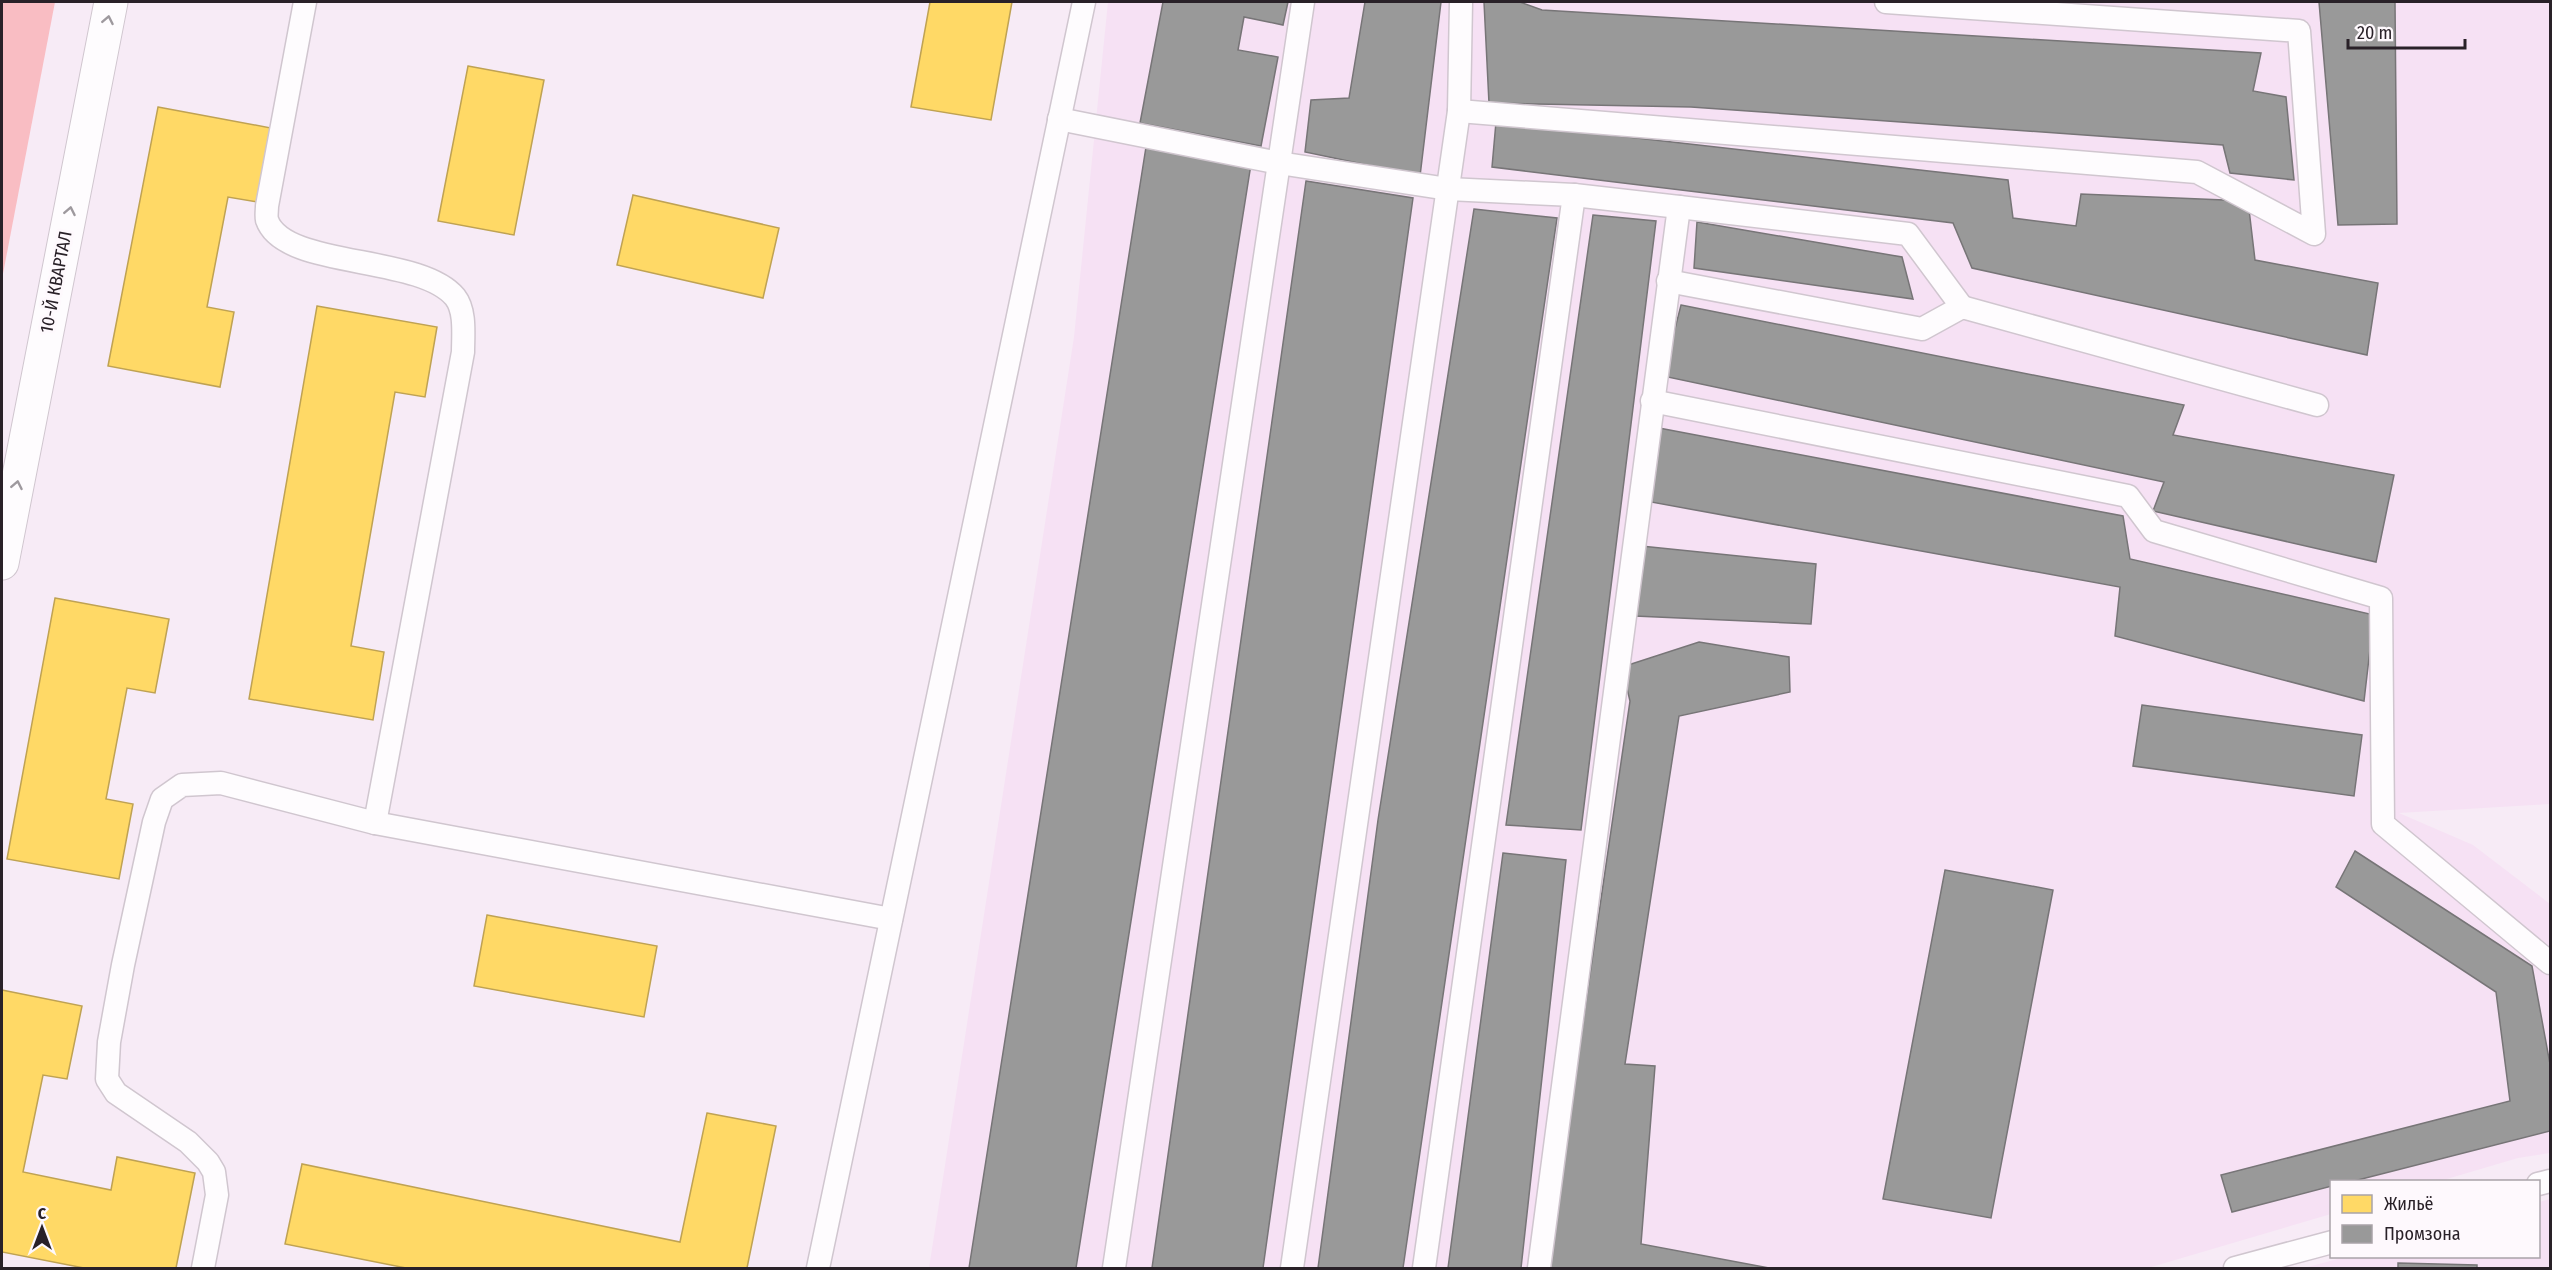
<svg xmlns="http://www.w3.org/2000/svg" width="2552" height="1270" font-family="'Fira Sans Condensed',sans-serif">
<rect width="100%" height="100%" fill="#f7ebf6"/>
<g fill="#f6e1f4">
<path d="M1108,2H2550V804L2399,813L2473,845L2550,904V1153L2518,1158L2440,1181L2332,1182L2331,1214L2148,1268H929L1074,337Z"/>
<path d="M2550,1199V1268H2304L2345,1257L2538,1256L2539,1202Z"/>
</g>
<path fill="#f9bdc3" d="M2,2H55L2,279Z"/>
<g fill="#ffd966" stroke="#bfa253" stroke-width="1.5">
<path d="M930,2H1012L991,120L911,107Z"/>
<path d="M468,66L544,80L514,235L438,221Z"/>
<path d="M158,107L271,128L257,202L228,197L207,307L234,312L220,387L108,366Z"/>
<path d="M633,195L779,228L763,298L617,265Z"/>
<path d="M317,306L437,327L425,397L395,392L351,646L384,652L373,720L249,699Z"/>
<path d="M55,598L169,619L155,693L127,688L106,799L133,804L119,879L7,859Z"/>
<path d="M487,915L657,946L644,1017L474,986Z"/>
<path d="M2,990L82,1006L67,1079L43,1075L23,1172L111,1190L117,1157L195,1173L176,1268H84L2,1252Z"/>
<path d="M707,1113L776,1126L747,1268H406L285,1244L302,1164L680,1242Z"/>
</g>
<g fill="#999" stroke="#777577" stroke-width="1.5">
<path d="M1163,2H1288L1283,25L1244,17L1238,50L1278,57L1261,146L1140,123Z"/>
<path d="M1365,2H1441L1420,176L1305,152L1311,100L1349,98Z"/>
<path d="M1484,2H1520L1542,10L2261,53L2253,91L2286,97L2294,180L2230,173L2223,145L1691,107L1489,103Z"/>
<path d="M2319,2H2395L2397,224L2338,225Z"/>
<path d="M1496,122L2008,180L2013,218L2076,226L2081,194L2248,201L2255,260L2378,283L2367,355L1972,268L1953,223L1492,167Z"/>
<path d="M1146,147L1251,164L1076,1268H969Z"/>
<path d="M1306,181L1413,198L1263,1268H1152Z"/>
<path d="M1474,209L1557,218L1403,1268H1318L1378,820Z"/>
<path d="M1593,215L1656,221L1581,830L1506,825Z"/>
<path d="M1697,222L1902,257L1913,299L1694,268Z"/>
<path d="M1681,305L2184,405L2173,435L2394,475L2376,562L2153,511L2164,482L1663,376Z"/>
<path d="M1659,428L2123,516L2130,559L2374,615L2364,701L2115,636L2120,587L1651,502Z"/>
<path d="M1641,546L1816,564L1811,624L1635,616Z"/>
<path d="M1699,642L1789,657L1790,692L1679,716L1625,1064L1655,1066L1641,1244L1769,1268H1547L1630,701L1622,667Z"/>
<path d="M2142,705L2362,735L2354,796L2133,766Z"/>
<path d="M2355,851L2532,966L2550,1064V1131L2350,1182H2332V1186L2232,1212L2221,1175L2510,1101L2496,992L2336,887Z"/>
<path d="M1503,853L1566,860L1521,1268H1448Z"/>
<path d="M1945,870L2053,890L1991,1218L1883,1199Z"/>
<path d="M2398,1263L2477,1265V1268H2398Z"/>
</g>
<g fill="none" stroke-linecap="round" stroke-linejoin="round">
<defs>
<g id="lane">
<path d="M305,2L267,206C267,210 266,216 267,220C284,269 419,254 455,297C466,311 463,335 463,352L375,823"/>
<path d="M1459,111L2197,172L2314,234L2299,31L1886,2"/>
<path d="M1059,119L1279,163L1448,189L1574,195L1424,1268"/>
<path d="M1679,207L1908,234L1962,307"/>
<path d="M1668,281L1922,329L1962,307L2317,405"/>
<path d="M1652,401L2128,496L2154,531L2381,598L2383,824L2550,963"/>
<path d="M2538,1184L2550,1181"/>
<path d="M203,1268L217,1195L214,1172L208,1162L188,1142L116,1093L107,1079L109,1042L123,965L154,822L162,799L182,785L221,783L375,823L891,919"/>
<path d="M818,1268L1084,2"/>
<path d="M1114,1268L1303,2"/>
<path d="M1292,1268L1459,111L1461,2"/>
<path d="M1539,1268L1679,207L1574,195"/>
<path d="M2235,1268L2332,1242"/>
</g>
<path id="street" d="M2,563L111,2"/>
</defs>
<use href="#lane" stroke="#d0c6cf" stroke-width="25"/>
<use href="#street" stroke="#d0c6cf" stroke-width="35"/>
<use href="#lane" stroke="#fefcfe" stroke-width="22"/>
<use href="#street" stroke="#fefcfe" stroke-width="33"/>
</g>
<defs><path id="oneway-chevron" d="M-2-3.5L2.5 0L-2 3.5" fill="none" stroke-width="1.6" stroke-linecap="round" stroke-linejoin="round" transform="scale(1.5)"/></defs>
<g stroke="#9e999e">
<use href="#oneway-chevron" transform="translate(108 20) rotate(-79)"/>
<use href="#oneway-chevron" transform="translate(70 211) rotate(-79)"/>
<use href="#oneway-chevron" transform="translate(17 485) rotate(-79)"/>
</g>
<g text-anchor="middle" stroke-width="6" stroke-linejoin="round" paint-order="stroke">
<g font-size="18" fill="#292128" stroke="#fef9fd">
<text transform="translate(56 282) rotate(-79)" y="6">10-Й КВАРТАЛ</text>
</g>
</g>
<rect width="2552" height="1270" fill="none" stroke="#292128" stroke-width="6"/>
<rect x="2330" y="1180" width="210" height="78" fill="#fef9fd" stroke="#a9a3a8" stroke-width="1.5"/>
<rect x="2342" y="1195" width="30" height="18" fill="#ffd966" stroke="#a9a3a8" stroke-width="1.5"/>
<text x="2384" y="1210" font-size="18" fill="#292128">Жильё</text>
<rect x="2342" y="1225" width="30" height="18" fill="#999999" stroke="#a9a3a8" stroke-width="1.5"/>
<text x="2384" y="1240" font-size="18" fill="#292128">Промзона</text>
<g transform="translate(42 1228)" stroke="#fef9fd" stroke-width="4.5" paint-order="stroke">
<path d="M0-4.5L10 22L0 15L-10 22Z" fill="#292128"/>
<text y="-9" font-size="16" font-weight="bold" text-anchor="middle" fill="#292128">С</text>
</g>
<path d="M2348 39v9h117v-9" fill="none" stroke="#292128" stroke-width="3"/>
<text x="2357" y="39" font-size="18" fill="#292128" stroke="#fef9fd" stroke-width="4.5" paint-order="stroke">20 m</text>
</svg>
